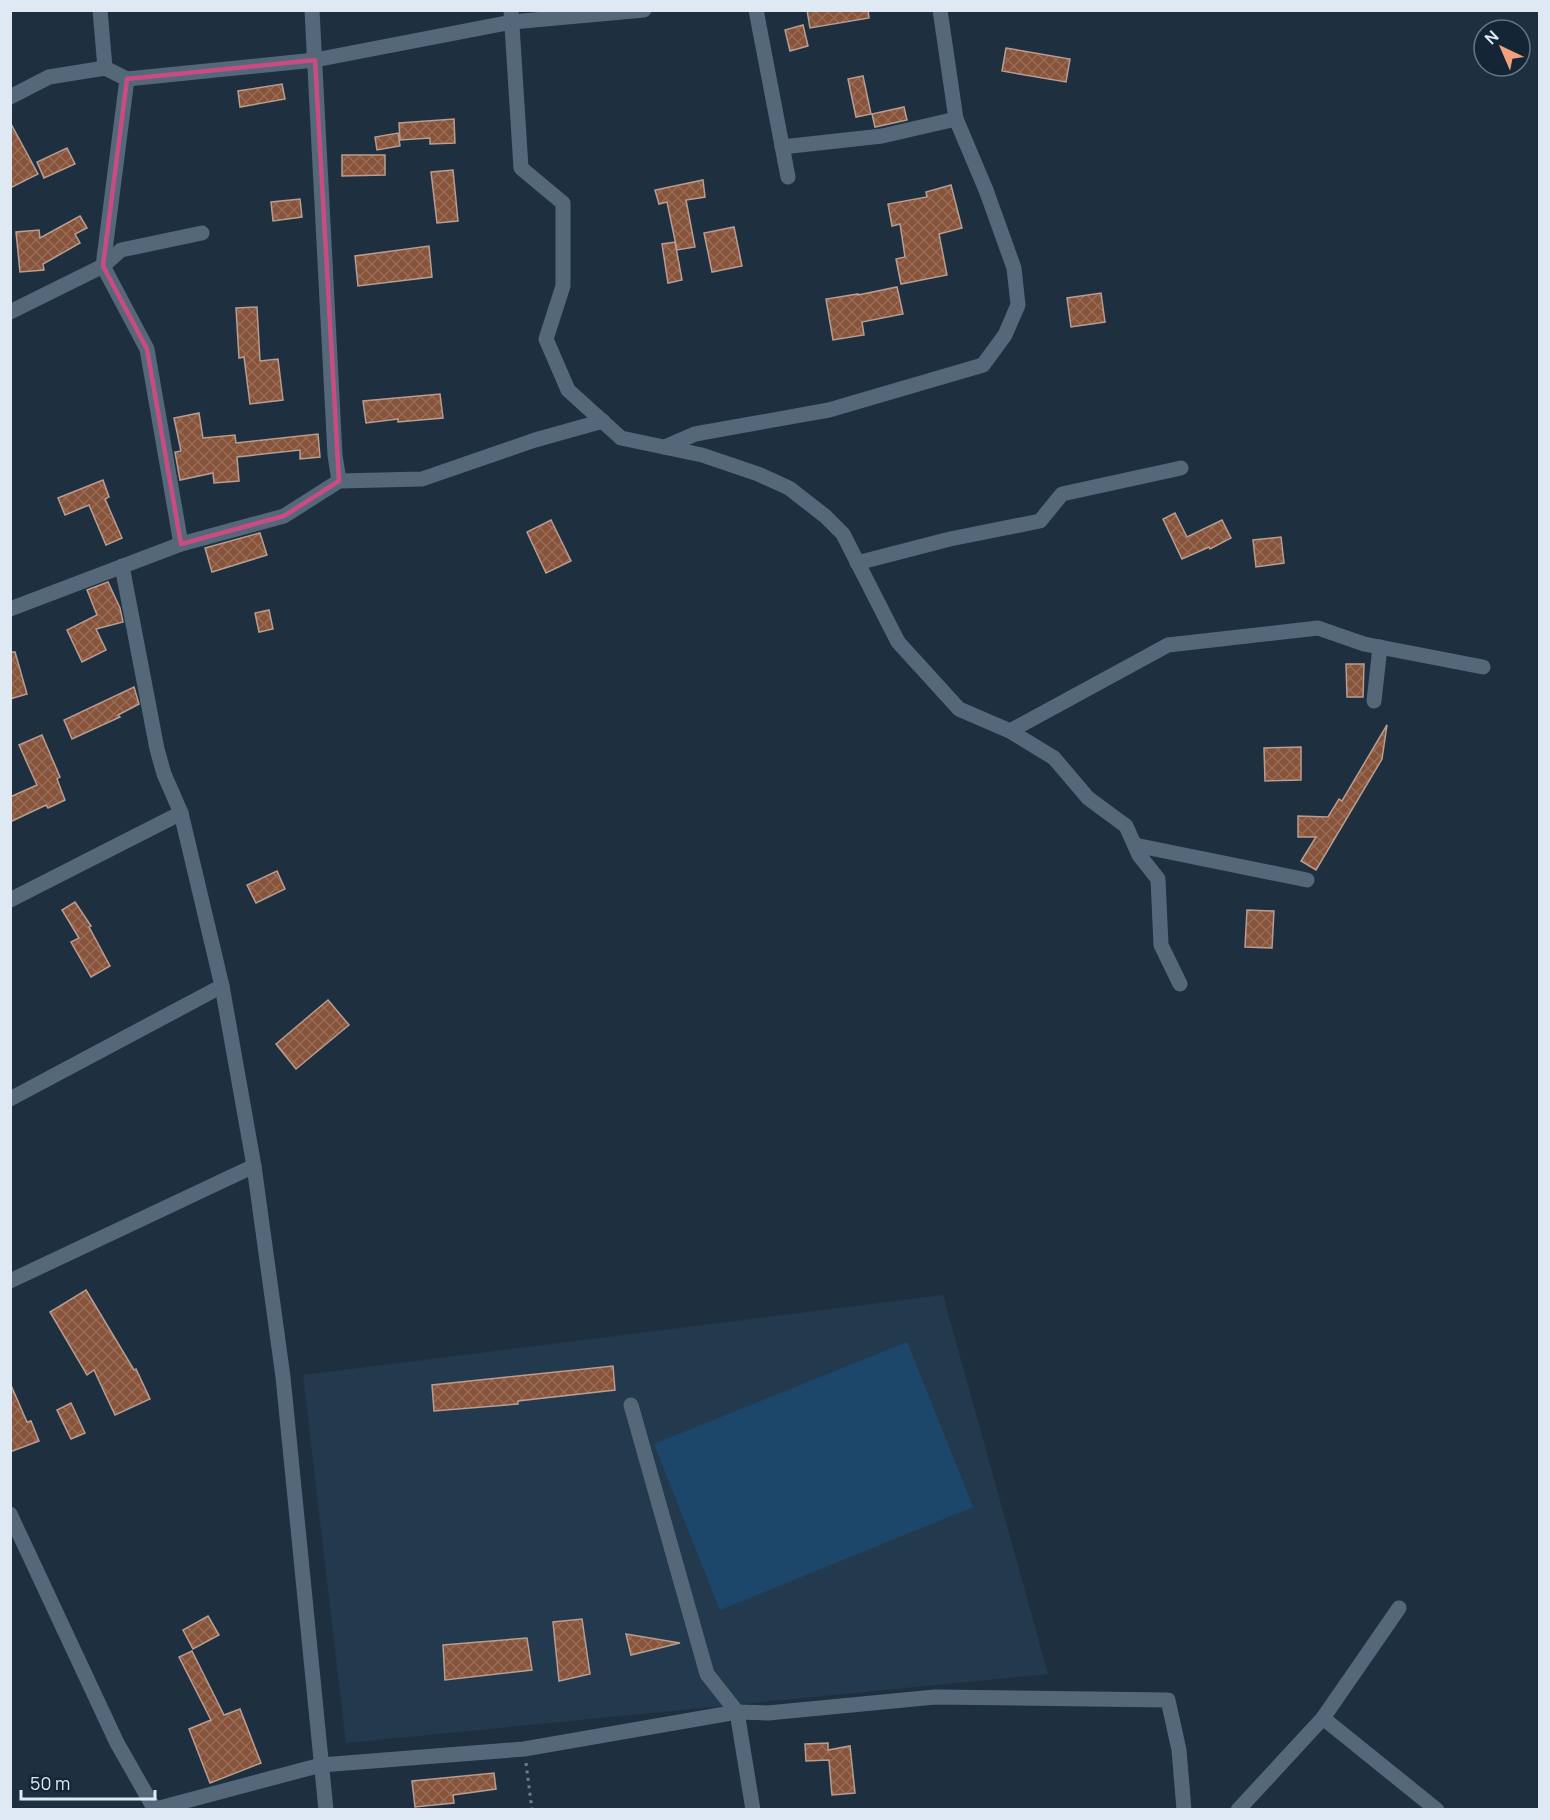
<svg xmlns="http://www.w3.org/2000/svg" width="1550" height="1820" font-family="Manrope,sans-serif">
<defs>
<pattern id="building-cross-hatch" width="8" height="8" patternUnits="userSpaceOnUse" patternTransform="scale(1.5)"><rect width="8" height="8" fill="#87533a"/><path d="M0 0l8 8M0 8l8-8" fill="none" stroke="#986c57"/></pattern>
</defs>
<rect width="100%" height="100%" fill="#1e3040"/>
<path fill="#233a4e" d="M943,1295L1048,1674L346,1743L303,1375Z"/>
<path fill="#1d476a" d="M907,1342L973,1507L720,1610L654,1444Z"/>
<g fill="url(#building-cross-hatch)" stroke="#b99d90" stroke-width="1.5">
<path d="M807,10H868L869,18L810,28Z"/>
<path d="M803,25L808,46L790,51L785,30Z"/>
<path d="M1006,48L1070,59L1066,82L1002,71Z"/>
<path d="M863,76L871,114L856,117L848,79Z"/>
<path d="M282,84L285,99L240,107L238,91Z"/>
<path d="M904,107L907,120L875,127L872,114Z"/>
<path d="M454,119L455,143L430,144V138L400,140L399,123Z"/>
<path d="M10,122L38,174L10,188Z"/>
<path d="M398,133L400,146L377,150L375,137Z"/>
<path d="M67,148L75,164L44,178L37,162Z"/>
<path d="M342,155H385V175L342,176Z"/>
<path d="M453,170L458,221L437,223L431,172Z"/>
<path d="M703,180L705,197L686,200L695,247L677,250L667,202L659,204L655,190Z"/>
<path d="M951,185L962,228L939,234L947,275L901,284L896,259L905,257L900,224L892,226L888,204L927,197L926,192Z"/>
<path d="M300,199L302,217L273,221L271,202Z"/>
<path d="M80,216L87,228L75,234L80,243L43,264L44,270L20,272L16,232L39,230L40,238Z"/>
<path d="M734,227L742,266L712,272L704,233Z"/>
<path d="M675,242L682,280L668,283L662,244Z"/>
<path d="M429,246L432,277L358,286L355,256Z"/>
<path d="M897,287L903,314L862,322L864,335L833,340L826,299L858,294V295Z"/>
<path d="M1101,293L1105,322L1071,327L1067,298Z"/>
<path d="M257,307L260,361L278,359L283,400L250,404L244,357L239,358L236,308Z"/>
<path d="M440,394L443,418L398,422V419L366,423L363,401Z"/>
<path d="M199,413L203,438L235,435L236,443L318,434L320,457L300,459V450L237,457L239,481L214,483L213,473L180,480L175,452L181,451L174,418Z"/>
<path d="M103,480L109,497L105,499L122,538L106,545L89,505L65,515L58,498Z"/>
<path d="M1175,513L1187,537L1222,520L1231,538L1210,549L1209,547L1182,559L1163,519Z"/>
<path d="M551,520L571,561L546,573L527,532Z"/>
<path d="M260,533L267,555L212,572L205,548Z"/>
<path d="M1281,537L1284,563L1256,567L1253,540Z"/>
<path d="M108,582L120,608L123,622L96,629L106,650L82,662L67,630L97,615L87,590Z"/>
<path d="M269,610L273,629L259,632L255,613Z"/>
<path d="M10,652H15L27,694L10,699Z"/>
<path d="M1346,664H1364L1363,697H1347Z"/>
<path d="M134,687L139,704L118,715L120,717L72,739L64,720Z"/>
<path d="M1387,725L1382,759L1316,870L1301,861L1316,837H1298V816L1328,817L1339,799L1342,801Z"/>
<path d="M42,735L60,777L57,779L65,800L48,808L46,805L10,822V797L37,785L19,745Z"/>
<path d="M1301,747V780L1265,781L1264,748Z"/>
<path d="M277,871L285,889L256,903L247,885Z"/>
<path d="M75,902L91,926L89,927L110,966L91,977L71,942L79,938L62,910Z"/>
<path d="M1247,910L1274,911L1272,948L1245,947Z"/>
<path d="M328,1000L349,1025L296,1069L276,1044Z"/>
<path d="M86,1290L134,1370L136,1369L150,1399L115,1415L94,1370L87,1375L50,1312Z"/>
<path d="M613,1366L615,1390L518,1401V1404L434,1411L432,1385Z"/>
<path d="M10,1383L27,1422L31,1421L39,1441L10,1452Z"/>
<path d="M71,1403L85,1433L71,1439L57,1410Z"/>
<path d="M208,1616L219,1635L193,1649L183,1630Z"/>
<path d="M582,1619L590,1674L559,1681L553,1622Z"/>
<path d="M626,1634L680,1643L631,1655Z"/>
<path d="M527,1638L532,1670L445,1680L443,1645Z"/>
<path d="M192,1651L224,1715L240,1709L261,1763L210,1783L189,1729L211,1720L179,1657Z"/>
<path d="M828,1743V1750L850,1746L855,1793L832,1795L829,1760L806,1761L805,1744Z"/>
<path d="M494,1773L496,1789L453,1795L454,1803L415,1807L412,1781Z"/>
</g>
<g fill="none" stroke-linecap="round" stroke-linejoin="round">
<path stroke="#6e7d8b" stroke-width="3" stroke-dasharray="3 4.5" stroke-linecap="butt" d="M526,1763L532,1810"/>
<g stroke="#556879" stroke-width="15">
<path d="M100,10L105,68"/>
<path d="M312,10L335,455L339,481"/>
<path d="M511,10L521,168L563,203V286L546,339L568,390L621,438L702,455L758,474L789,488L825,516L843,534L898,642L959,709L1010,731L1054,758L1088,798L1126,826L1139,855L1158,879L1161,945L1180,984"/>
<path d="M756,10L788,177"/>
<path d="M127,79L103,266L147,349L181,544"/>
<path d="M10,97L49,77L105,68L127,79L315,60L512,22L644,10"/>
<path d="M782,147L882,136L956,119"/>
<path d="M10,312L103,266L121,250L202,233"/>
<path d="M665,447L695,434L829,410L983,365L1005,335L1018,305L1014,268L986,190L956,119L940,10"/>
<path d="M857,563L950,539L1040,521L1062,494L1181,468"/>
<path d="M122,566L157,749L164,774L181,813L222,986L254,1166L283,1377L326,1810"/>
<path d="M10,609L181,544L284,516L339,481L422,479L535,440L603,421"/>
<path d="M1374,701L1380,647"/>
<path d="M1010,731L1168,645L1318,628L1364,644L1483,667"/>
<path d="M1135,845L1307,880"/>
<path d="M10,900L181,813"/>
<path d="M10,1099L222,986"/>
<path d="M10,1281L254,1166"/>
<path d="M631,1405L707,1674L737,1712L753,1810"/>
<path d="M10,1514L117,1743L154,1808"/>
<path d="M1323,1718L1437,1810"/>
<path d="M152,1810L321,1765L524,1749L737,1712L768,1713L935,1697L1168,1700L1179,1750L1184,1810"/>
<path d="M1238,1810L1323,1718L1399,1608"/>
</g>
</g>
<path fill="none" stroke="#c94c81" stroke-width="4.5" stroke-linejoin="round" d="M315,60L339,481L284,516L181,544L147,349L103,266L127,79Z"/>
<rect width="1550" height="1820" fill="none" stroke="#dee9f4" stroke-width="24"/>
<g transform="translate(1502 48) rotate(316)"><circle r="28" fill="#142636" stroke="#657482" stroke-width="1.5"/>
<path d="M0-4.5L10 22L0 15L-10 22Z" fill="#f1a17c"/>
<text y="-9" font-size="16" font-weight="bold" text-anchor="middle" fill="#dee9f4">N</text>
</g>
<path d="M21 1790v9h134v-9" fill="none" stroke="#dee9f4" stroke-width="3"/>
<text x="30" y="1790" font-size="18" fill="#dee9f4" stroke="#142636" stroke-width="4.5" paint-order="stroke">50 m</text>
</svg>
